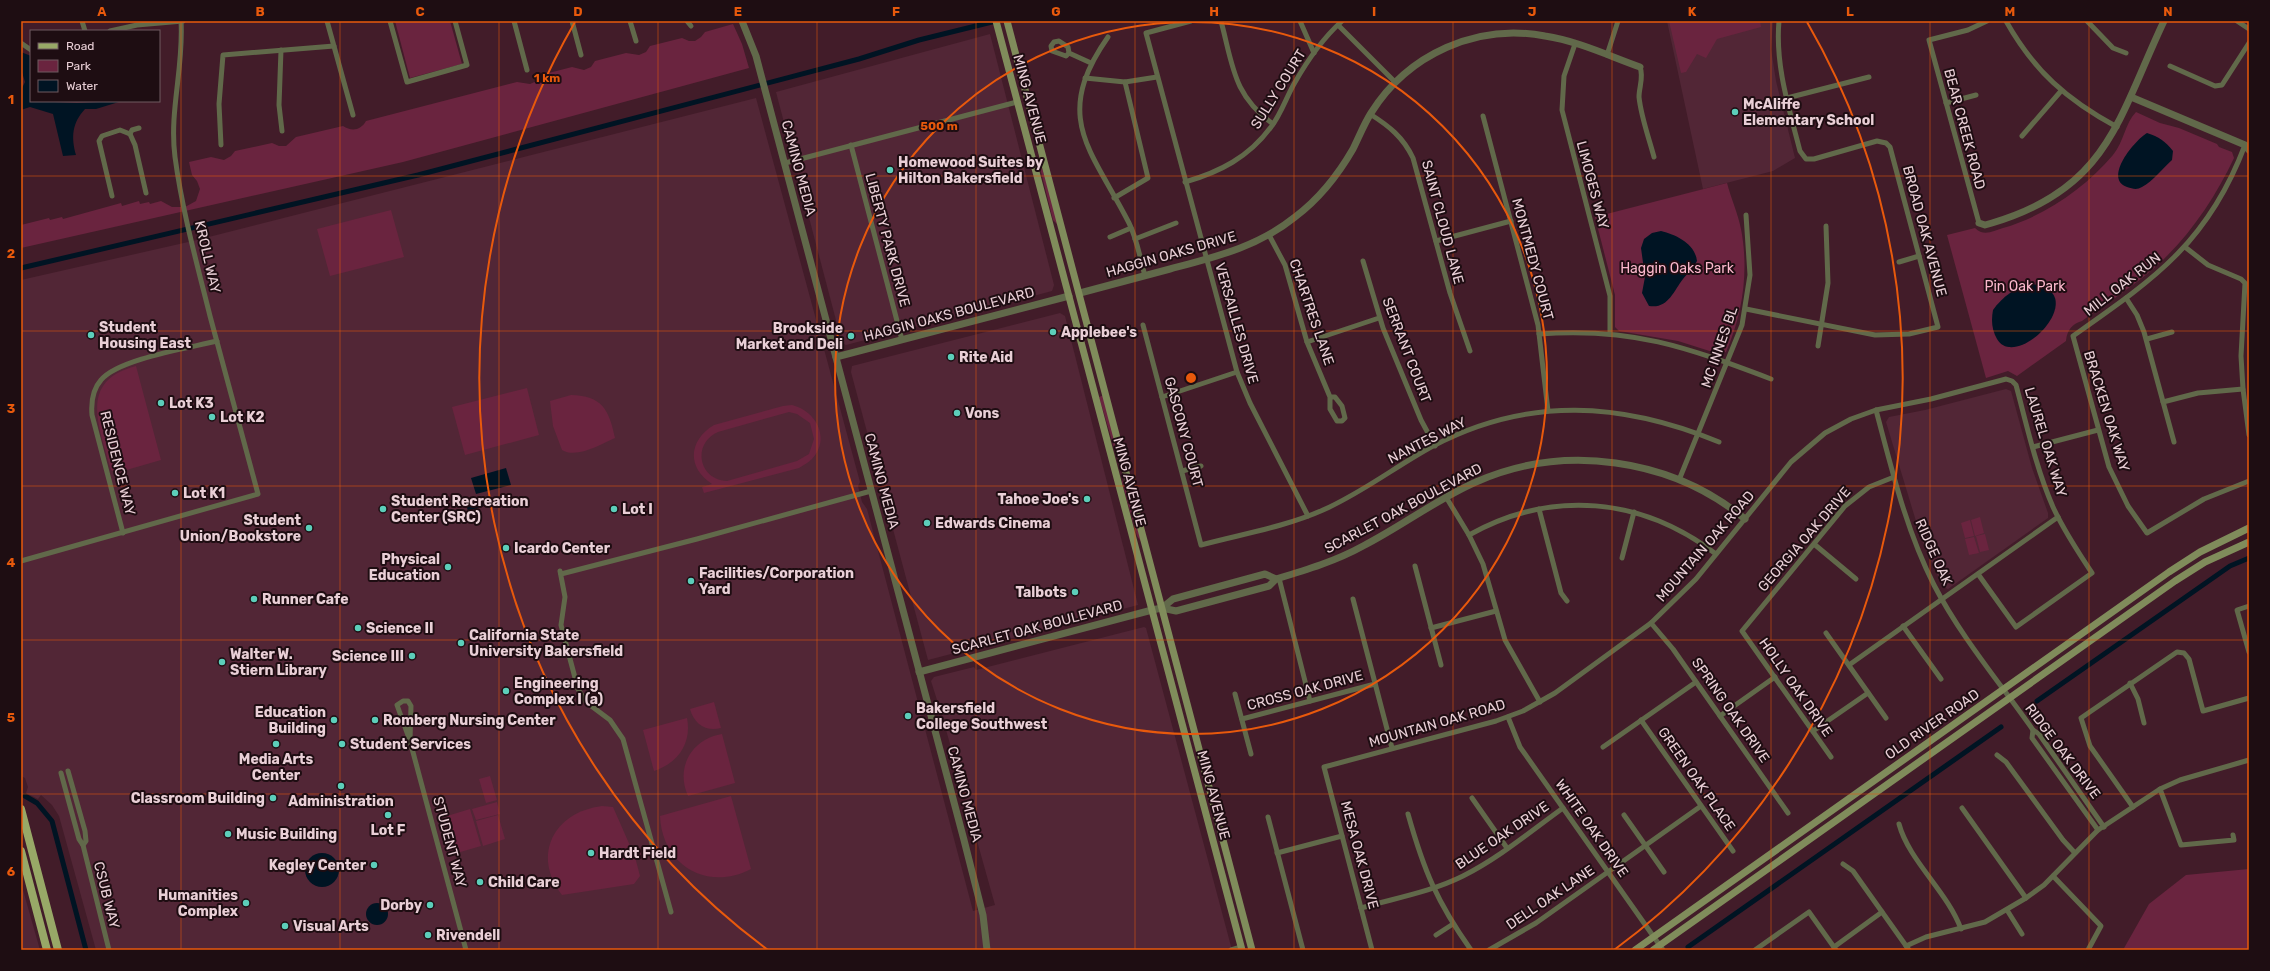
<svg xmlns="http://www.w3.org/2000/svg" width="2270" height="971" font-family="Rubik,sans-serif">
<rect width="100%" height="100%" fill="#421c29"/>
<g fill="#522636">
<path d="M1667,21H1773L1771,49L1776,81L1795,158L1773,171L1703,189Z"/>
<path d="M990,34L1054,285L1052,291L846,345L842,343L776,92Z"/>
<path d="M756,98L860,482L858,486L862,502L867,509L973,911L995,905L943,719L931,681L934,677L974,667L976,670L1144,627L1146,628L1232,950H96L59,816L52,805L41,795L38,799L26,793L28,787L25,778L21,776V280L197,240Z"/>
<path d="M1060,313L1065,316L1138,605L928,660L851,372L852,366Z"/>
<path d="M2006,389L2011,391L2032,468L2048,513V518L1948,589L1943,587L1922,541L1886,422L1889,417L1925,410Z"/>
<path d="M21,883L40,950H21Z"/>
</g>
<g fill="#6a243f" fill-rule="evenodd">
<path d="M395,21H450L462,64L410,78Z"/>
<path d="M1669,21H1760L1761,27L1717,39L1706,58L1697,54L1686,72L1681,73Z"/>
<path d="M733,24L742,44L749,68L403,162L21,248V225L49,218L50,220L62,217L63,219L121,203L122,206L139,201L140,204L149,202L150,204L161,201L172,207H185L196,201L200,189L197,181L192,175L189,162L211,157L224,160L231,156L235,151L272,143L279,146H286L296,137L343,126C352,132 361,130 366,121L517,82L530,84L537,81L541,75L572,67L584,70L591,67L595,61L626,53L639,55L646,52L650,46L682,38L689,41H695L701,37L705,32Z"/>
<path d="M2136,112L2160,123L2179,128L2217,144L2219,147L2232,152L2234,158C2213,202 2185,243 2147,274C2126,291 2104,305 2082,321C2072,324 2067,330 2066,341L2017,376L2008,371L1986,378L1947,235L1975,228C1984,237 1993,231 2003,228C2045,216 2085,188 2113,155C2124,142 2125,123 2136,112Z"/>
<path d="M1040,168H1042L1060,227L1053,220Z"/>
<path d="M1727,183C1731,198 1738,214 1741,229C1749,270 1743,314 1726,352L1719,354L1678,341L1619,331L1615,327V295L1595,217Z"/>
<path d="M391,210L404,257L330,276L317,229Z"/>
<path d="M136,366L161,460L116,473L111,470C99,425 78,381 136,366Z"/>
<path d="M527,388L539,435L465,455L452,407Z"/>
<path d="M571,395C602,396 609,409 615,438C601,444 577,459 562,450L553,426L550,401Z"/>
<path d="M1104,395L1118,451L1117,457L1099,397Z"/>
<path d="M792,405C816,411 831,438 812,459C808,463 803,465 799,468L704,493L702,487L712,484C686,467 689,440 714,425L783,406ZM789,412L797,414L810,423L814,439L809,454L797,461L727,481C698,480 692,443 718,432Z"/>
<path d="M1123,480L1142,543L1137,536L1122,482Z"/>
<path d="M1980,517L1984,533L1975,536L1971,520Z"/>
<path d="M1970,520L1974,536L1965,538L1961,523Z"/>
<path d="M1985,534L1989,550L1980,552L1976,536Z"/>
<path d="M1974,537L1979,553L1969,555L1965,539Z"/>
<path d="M714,702L721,728C706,732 694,724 690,709Z"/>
<path d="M687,718C692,743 678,763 654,771L643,730Z"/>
<path d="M722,734L735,783L688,796C675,767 692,739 722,734Z"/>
<path d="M490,776L497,800L486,803L479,779Z"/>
<path d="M731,796L751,869C707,892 662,865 660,816Z"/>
<path d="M497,802L500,814L476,820L472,809Z"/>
<path d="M602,806L613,807L635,857L640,876L634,884L562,895C531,855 554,812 602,806Z"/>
<path d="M470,809L481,846L457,853L447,816Z"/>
<path d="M498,815L505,839L483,846L476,821Z"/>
<path d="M2249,869V950H2123L2149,904L2186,875Z"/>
</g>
<g fill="#001423">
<path d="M21,52L31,56V101L77,103L122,101L96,109H85C72,123 71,137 76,155L63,156L53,114L30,107L21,110V90L25,82L21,69Z"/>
<path d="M2147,133C2159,137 2165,141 2173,151L2172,160C2163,168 2153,181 2142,187C2137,190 2133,189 2127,187C2103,178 2135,140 2147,133Z"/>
<path d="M1661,231C1677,235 1695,244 1697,261C1693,269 1688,273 1683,279C1673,292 1668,309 1649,306L1642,293L1645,277L1641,248L1644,239L1652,233Z"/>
<path d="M2031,284C2095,291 2017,373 1997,339C1992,330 1991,321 1993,310C2002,297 2016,287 2031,284Z"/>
<path d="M506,468L511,485L476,494L471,478Z"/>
<path d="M481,497L484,506L468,511L465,501Z"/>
<circle cx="322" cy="870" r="17"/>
<circle cx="377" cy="914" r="11"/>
</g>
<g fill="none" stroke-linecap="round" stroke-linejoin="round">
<g stroke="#001423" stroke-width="5">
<path d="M21,268L418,175L859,59L919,40L996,21"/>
<path d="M2037,701L2230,566L2249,558"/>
<path d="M25,796L37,803L52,821L86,950"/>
<path d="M1688,947L2001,727"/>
</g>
<g stroke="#61694a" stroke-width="5">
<path d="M82,21L85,31"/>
<path d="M327,21L353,115"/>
<path d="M390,21L407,82L467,65L455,21"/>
<path d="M514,21L527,70"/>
<path d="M572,21L581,55"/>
<path d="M630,21L636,41"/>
<path d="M687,21L691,26"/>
<path d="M1191,21L1146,33L1237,372L1250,403L1308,516"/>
<path d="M1221,21C1233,66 1233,95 1273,124"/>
<path d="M1300,21L1314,53"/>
<path d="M2006,21C2034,71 2067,100 2117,127"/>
<path d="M2087,21L2113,48L2126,53"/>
<path d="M2237,21L2249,29"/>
<path d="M1338,25L1395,82"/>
<path d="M110,31L137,25L183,21"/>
<path d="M1108,37C1051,118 1092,150 1129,223C1137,239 1140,258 1145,276"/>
<path d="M21,43L31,50"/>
<path d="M1575,44L1564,76L1562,110L1610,296V333"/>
<path d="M281,50L279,105L282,131"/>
<path d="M1069,53L1066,56L1052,51L1051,46L1054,42L1059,41L1068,47L1069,53L1091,63"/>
<path d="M1607,55L1618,21"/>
<path d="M2170,66L2215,86L2222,85L2249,43"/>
<path d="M1640,67C1644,77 1639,87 1639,97C1641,117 1649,138 1654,157"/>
<path d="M1085,78L1125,82L1157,77"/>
<path d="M1787,98L1869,77"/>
<path d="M1946,103L1976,95"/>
<path d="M1370,114C1389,126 1403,137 1413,158L1450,293L1470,351"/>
<path d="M1483,116L1538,325L1548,411"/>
<path d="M130,134L132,130L139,128"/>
<path d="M2022,136L2061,91"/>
<path d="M221,145L219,104L223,55L334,46"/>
<path d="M851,145L902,340"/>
<path d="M2245,145C2208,243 2154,279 2073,336L2109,467L2128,506L2147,533L2204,499L2249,481"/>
<path d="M785,163L1017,102"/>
<path d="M1185,182C1220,172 1249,157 1271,127C1281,114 1286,98 1294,84C1307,61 1322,39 1342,21"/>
<path d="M112,196L99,141L102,136L120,130L130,134L135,145L146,193"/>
<path d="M1114,198L1148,178L1125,82"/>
<path d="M1979,223L1929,40L1968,30L1987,21"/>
<path d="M1269,235L1285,265L1307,342L1330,397V409L1337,421H1342L1345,418L1342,406L1335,397H1330"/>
<path d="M1110,237L1131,228"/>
<path d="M1135,239L1176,223"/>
<path d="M1436,241L1511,221"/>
<path d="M2185,247L2208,265L2241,279L2245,283L2241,356L2243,389L2249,435"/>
<path d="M1363,261L1383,328L1421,420L1435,446"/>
<path d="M1899,262L1919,256"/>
<path d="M2126,298L2137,315L2144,332L2174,442"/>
<path d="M1746,309L1875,335L1909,334L1938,327L1890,147L1886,143L1877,141L1814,159H1806L1800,151C1789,108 1775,65 1779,21"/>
<path d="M1143,325L1201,545C1242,534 1285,527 1323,510C1362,493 1396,466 1433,446C1528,396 1622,402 1719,442"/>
<path d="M1539,334C1632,327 1686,347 1771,379"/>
<path d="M2147,339L2172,332"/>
<path d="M1307,342L1379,318"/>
<path d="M1818,346L1828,283L1826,226"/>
<path d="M1162,397L1237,372"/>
<path d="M2163,402L2198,393L2243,389"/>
<path d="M1876,410C1892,470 1906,530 1934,585C1961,637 2000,683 2033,730L2039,734L2104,827"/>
<path d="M2033,447L2098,430"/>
<path d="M1182,471L1201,466"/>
<path d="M1679,480L1742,325L1750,275L1746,215"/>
<path d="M1446,497L1469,535L1483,564L1505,640L1540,702"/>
<path d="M1539,509L1561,593L1567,601"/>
<path d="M123,533L92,415C91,403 93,389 101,380C118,359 189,348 217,341"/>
<path d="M1469,535C1552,489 1641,497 1716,554"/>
<path d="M1814,544L1856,579"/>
<path d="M1622,558L1634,512"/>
<path d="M21,561L258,494C242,435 226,376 210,316C197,264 182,210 175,157C169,111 184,67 181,21"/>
<path d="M1415,566L1441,665"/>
<path d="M560,571L565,597L561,625L578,689L586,702L610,720L623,739L671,912"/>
<path d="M561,574L697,539L871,491"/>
<path d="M1279,578L1310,701"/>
<path d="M1353,599L1392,748"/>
<path d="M2249,606L2237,610L2249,652"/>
<path d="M1651,623L1673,649L1788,813"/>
<path d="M1903,626L1941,679"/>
<path d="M1431,628L1496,611"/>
<path d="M1826,633L1886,718"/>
<path d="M1849,665L2058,517"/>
<path d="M2130,683L2138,699L2144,723"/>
<path d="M1235,694L1251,754"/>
<path d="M1720,716L1775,677"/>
<path d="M1508,717L1520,747L1663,950"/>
<path d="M1242,719L1375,684"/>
<path d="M1641,720L1733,851"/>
<path d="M2033,730L2032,738L2098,830"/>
<path d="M1813,731L1868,693"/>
<path d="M410,741L411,706L408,701H403L397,705L410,741L466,950"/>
<path d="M1603,747L1696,682"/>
<path d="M1997,755L2006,762L2063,840L2075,853"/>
<path d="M1831,757L1742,631L1845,506L1869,487L1894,477"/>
<path d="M68,771L85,831L86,841L83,845"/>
<path d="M61,773L79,839L83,845L109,950"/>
<path d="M2160,789L2181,845L2234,840L2233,835"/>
<path d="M1472,798L1507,848"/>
<path d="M2133,807L2090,746L2081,718L2177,652L2184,653L2189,659L2203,711L2249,698"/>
<path d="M1962,808L2026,898"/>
<path d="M1408,814C1424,871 1437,902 1471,950"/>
<path d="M1624,815L1664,872"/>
<path d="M1268,817L1303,950"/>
<path d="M1899,824C1909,861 1947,891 1961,929"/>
<path d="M1277,853L1342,836"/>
<path d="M1843,864L1853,871L1909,950"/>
<path d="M2053,876L2101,926L2088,950"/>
<path d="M1361,908C1395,898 1431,892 1463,876C1499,858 1531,831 1563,808"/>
<path d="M2007,910L2022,934"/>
<path d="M1436,935L1453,924"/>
<path d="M1906,946L1926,937L1985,922L2026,898L2044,885L2098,830L2160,789L2180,780L2249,760"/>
<path d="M1834,947L1882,912"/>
<path d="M1231,950L1241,947"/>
<path d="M1372,950L1324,767L1496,721L1523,711L1555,693L1651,623L1696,579L1791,462L1825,433L1851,419L1876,410L1931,399L2006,379L2012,381L2016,385C2027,426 2036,468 2053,507C2064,531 2078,552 2092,573L2016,627L1978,574"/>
<path d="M1489,950L1536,923L1701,806"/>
<path d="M1755,950L1809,912L1836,950"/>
</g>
<g stroke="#61694a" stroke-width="7">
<path d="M742,21L756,56L964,840L983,915L987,950"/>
<path d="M2131,97L2245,145L2249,150"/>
<path d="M1979,223L1985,225L1992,223C2109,188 2118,118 2164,21"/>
<path d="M1080,293C1110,285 1140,277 1170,269C1215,257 1258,247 1295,217C1319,199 1338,175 1353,149C1359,137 1364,124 1371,113C1408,54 1477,23 1545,36C1578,41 1609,56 1640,67"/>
<path d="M836,357L1069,296"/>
<path d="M1162,608L1176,611L1269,586L1276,579C1306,570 1336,561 1363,546C1402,526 1437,499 1476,482C1564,443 1671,458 1745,519"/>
<path d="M919,672L1152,610L1162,608L1173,599L1265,574L1276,579"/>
</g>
<g stroke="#808c5b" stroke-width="7">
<path d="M996,21L1242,950"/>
<path d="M1007,21L1252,950"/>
<path d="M1635,950L2169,572L2200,552L2249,528"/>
<path d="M1653,950L2175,581L2205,562L2249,542"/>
</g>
<g stroke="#98a867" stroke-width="8">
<path d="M21,809L58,950"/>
<path d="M21,851L47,950"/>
</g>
</g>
<path fill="none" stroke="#e8590c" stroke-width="1" stroke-opacity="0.55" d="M181,21V950M340,21V950M499,21V950M658,21V950M817,21V950M976,21V950M1135,21V950M1294,21V950M1453,21V950M1612,21V950M1771,21V950M1930,21V950M2089,21V950M21,176H2249M21,331H2249M21,486H2249M21,640H2249M21,794H2249"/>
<g fill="none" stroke="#e8590c" stroke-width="2">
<circle cx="1191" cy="378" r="356"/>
<path d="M768 950A711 711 0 0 1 575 22M1807 22A711 711 0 0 1 1614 950"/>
</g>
<g fill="#5cceba" stroke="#1e0d12" stroke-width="1.5">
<circle cx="1735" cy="112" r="4"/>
<circle cx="890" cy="170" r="4"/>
<circle cx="1053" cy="332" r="4"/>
<circle cx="91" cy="335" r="4"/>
<circle cx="851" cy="336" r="4"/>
<circle cx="951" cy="357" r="4"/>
<circle cx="161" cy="403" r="4"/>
<circle cx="957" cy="413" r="4"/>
<circle cx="212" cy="417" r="4"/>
<circle cx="175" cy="493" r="4"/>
<circle cx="1087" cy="499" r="4"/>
<circle cx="383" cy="509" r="4"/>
<circle cx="614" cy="509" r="4"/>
<circle cx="927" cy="523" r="4"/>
<circle cx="309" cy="528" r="4"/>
<circle cx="506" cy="548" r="4"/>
<circle cx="448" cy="567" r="4"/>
<circle cx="691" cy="581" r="4"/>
<circle cx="1075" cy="592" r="4"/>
<circle cx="254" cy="599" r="4"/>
<circle cx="358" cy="628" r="4"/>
<circle cx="461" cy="643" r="4"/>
<circle cx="412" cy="656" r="4"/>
<circle cx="222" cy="662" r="4"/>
<circle cx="506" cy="691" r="4"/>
<circle cx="908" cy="716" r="4"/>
<circle cx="334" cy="720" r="4"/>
<circle cx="375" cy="720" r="4"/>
<circle cx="276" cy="744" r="4"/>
<circle cx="342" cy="744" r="4"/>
<circle cx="341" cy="786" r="4"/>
<circle cx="273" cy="798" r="4"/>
<circle cx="388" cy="815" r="4"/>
<circle cx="228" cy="834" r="4"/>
<circle cx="591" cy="853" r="4"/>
<circle cx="374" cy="865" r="4"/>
<circle cx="480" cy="882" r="4"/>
<circle cx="246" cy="903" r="4"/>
<circle cx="430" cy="905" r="4"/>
<circle cx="285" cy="926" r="4"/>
<circle cx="428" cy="935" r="4"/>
</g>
<g text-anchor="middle" stroke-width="4" stroke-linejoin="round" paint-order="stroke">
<g font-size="14" fill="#e9cfd6" stroke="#1e0d12">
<text transform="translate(1278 89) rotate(-58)" y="5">SULLY COURT</text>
<text transform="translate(1030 99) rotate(75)" y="5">MING AVENUE</text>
<text transform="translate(1965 129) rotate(75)" y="5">BEAR CREEK ROAD</text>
<text transform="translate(799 168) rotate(75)" y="5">CAMINO MEDIA</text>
<text transform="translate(1593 185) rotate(75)" y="5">LIMOGES WAY</text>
<text transform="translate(1443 222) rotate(75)" y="5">SAINT CLOUD LANE</text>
<text transform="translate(1925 231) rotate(75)" y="5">BROAD OAK AVENUE</text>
<text transform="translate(888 240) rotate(75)" y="5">LIBERTY PARK DRIVE</text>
<text transform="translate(1171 254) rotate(-16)" y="5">HAGGIN OAKS DRIVE</text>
<text transform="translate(208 257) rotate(77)" y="5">KROLL WAY</text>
<text transform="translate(1533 259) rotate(75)" y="5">MONTMEDY COURT</text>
<text transform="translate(2122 284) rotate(-38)" y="5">MILL OAK RUN</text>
<text transform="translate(1312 312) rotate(71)" y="5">CHARTRES LANE</text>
<text transform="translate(949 314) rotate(-15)" y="5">HAGGIN OAKS BOULEVARD</text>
<text transform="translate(1237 323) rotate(74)" y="5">VERSAILLES DRIVE</text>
<text transform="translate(1719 347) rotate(-71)" y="5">MC INNES BL</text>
<text transform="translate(1407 350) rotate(69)" y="5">SERRANT COURT</text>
<text transform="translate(2107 411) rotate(73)" y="5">BRACKEN OAK WAY</text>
<text transform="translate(1184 432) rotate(75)" y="5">GASCONY COURT</text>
<text transform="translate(1427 440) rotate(-27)" y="5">NANTES WAY</text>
<text transform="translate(2046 442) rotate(73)" y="5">LAUREL OAK WAY</text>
<text transform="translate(118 463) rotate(76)" y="5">RESIDENCE WAY</text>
<text transform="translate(882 481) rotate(75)" y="5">CAMINO MEDIA</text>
<text transform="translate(1130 482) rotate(75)" y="5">MING AVENUE</text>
<text transform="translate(1403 508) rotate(-28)" y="5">SCARLET OAK BOULEVARD</text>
<text transform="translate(1804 539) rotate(-49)" y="5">GEORGIA OAK DRIVE</text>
<text transform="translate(1705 546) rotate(-49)" y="5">MOUNTAIN OAK ROAD</text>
<text transform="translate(1934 552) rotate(66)" y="5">RIDGE OAK</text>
<text transform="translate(1037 627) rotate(-15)" y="5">SCARLET OAK BOULEVARD</text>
<text transform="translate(1796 687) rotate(55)" y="5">HOLLY OAK DRIVE</text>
<text transform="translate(1305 690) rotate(-15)" y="5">CROSS OAK DRIVE</text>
<text transform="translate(1731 710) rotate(55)" y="5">SPRING OAK DRIVE</text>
<text transform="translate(1437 723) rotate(-16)" y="5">MOUNTAIN OAK ROAD</text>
<text transform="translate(1932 724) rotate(-35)" y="5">OLD RIVER ROAD</text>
<text transform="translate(2063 751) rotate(53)" y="5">RIDGE OAK DRIVE</text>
<text transform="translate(1697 779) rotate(55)" y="5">GREEN OAK PLACE</text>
<text transform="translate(965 794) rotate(75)" y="5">CAMINO MEDIA</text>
<text transform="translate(1214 795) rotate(75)" y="5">MING AVENUE</text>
<text transform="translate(1592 828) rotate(55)" y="5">WHITE OAK DRIVE</text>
<text transform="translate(1502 835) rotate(-34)" y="5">BLUE OAK DRIVE</text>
<text transform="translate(450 842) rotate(75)" y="5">STUDENT WAY</text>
<text transform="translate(1360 855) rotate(75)" y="5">MESA OAK DRIVE</text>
<text transform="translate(107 895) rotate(76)" y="5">CSUB WAY</text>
<text transform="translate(1550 897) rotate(-34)" y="5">DELL OAK LANE</text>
</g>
<g font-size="14" font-weight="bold" fill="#e9cfd6" stroke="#1e0d12" text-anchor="start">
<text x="1743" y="109">McAliffe<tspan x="1743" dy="16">Elementary School</tspan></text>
<text x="898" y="167">Homewood Suites by<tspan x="898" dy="16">Hilton Bakersfield</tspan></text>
<text x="99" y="332">Student<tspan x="99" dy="16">Housing East</tspan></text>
<text x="843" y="333" text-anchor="end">Brookside<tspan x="843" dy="16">Market and Deli</tspan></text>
<text x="1061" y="337">Applebee's</text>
<text x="959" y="362">Rite Aid</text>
<text x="169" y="408">Lot K3</text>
<text x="965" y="418">Vons</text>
<text x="220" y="422">Lot K2</text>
<text x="183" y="498">Lot K1</text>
<text x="1079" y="504" text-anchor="end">Tahoe Joe's</text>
<text x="391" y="506">Student Recreation<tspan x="391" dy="16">Center (SRC)</tspan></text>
<text x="622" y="514">Lot I</text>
<text x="301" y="525" text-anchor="end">Student<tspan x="301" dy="16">Union/Bookstore</tspan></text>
<text x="935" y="528">Edwards Cinema</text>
<text x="514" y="553">Icardo Center</text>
<text x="440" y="564" text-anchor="end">Physical<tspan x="440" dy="16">Education</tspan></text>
<text x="699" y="578">Facilities/Corporation<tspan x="699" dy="16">Yard</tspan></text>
<text x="1067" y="597" text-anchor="end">Talbots</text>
<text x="262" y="604">Runner Cafe</text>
<text x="366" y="633">Science II</text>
<text x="469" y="640">California State<tspan x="469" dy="16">University Bakersfield</tspan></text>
<text x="230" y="659">Walter W.<tspan x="230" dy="16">Stiern Library</tspan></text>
<text x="404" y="661" text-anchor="end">Science III</text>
<text x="514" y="688">Engineering<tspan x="514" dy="16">Complex I (a)</tspan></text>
<text x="916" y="713">Bakersfield<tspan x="916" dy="16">College Southwest</tspan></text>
<text x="326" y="717" text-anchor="end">Education<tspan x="326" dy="16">Building</tspan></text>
<text x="383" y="725">Romberg Nursing Center</text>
<text x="350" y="749">Student Services</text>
<text x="276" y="764" text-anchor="middle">Media Arts<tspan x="276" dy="16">Center</tspan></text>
<text x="265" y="803" text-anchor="end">Classroom Building</text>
<text x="341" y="806" text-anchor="middle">Administration</text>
<text x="388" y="835" text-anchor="middle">Lot F</text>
<text x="236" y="839">Music Building</text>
<text x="599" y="858">Hardt Field</text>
<text x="366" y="870" text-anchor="end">Kegley Center</text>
<text x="488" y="887">Child Care</text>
<text x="238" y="900" text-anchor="end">Humanities<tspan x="238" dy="16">Complex</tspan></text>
<text x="422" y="910" text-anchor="end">Dorby</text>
<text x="293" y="931">Visual Arts</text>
<text x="436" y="940">Rivendell</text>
</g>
<g font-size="14" fill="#fbb8cc" stroke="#1e0d12">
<text x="1677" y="273">Haggin Oaks Park</text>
<text x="2025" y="291">Pin Oak Park</text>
</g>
</g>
<circle cx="1191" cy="378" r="6" fill="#e8590c" stroke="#1e0d12" stroke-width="2"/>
<g font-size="12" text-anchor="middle" font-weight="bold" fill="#e8590c" stroke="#1e0d12" stroke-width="4" stroke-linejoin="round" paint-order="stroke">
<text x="547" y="82">1 km</text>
<text x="939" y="130">500 m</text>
</g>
<rect width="2270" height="971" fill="none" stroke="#1e0d12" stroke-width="44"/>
<rect x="30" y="30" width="130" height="72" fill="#1e0d12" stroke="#6f5b60"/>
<rect x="38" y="43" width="20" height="6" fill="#98a867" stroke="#6f5b60"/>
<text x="66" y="50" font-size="12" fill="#e9cfd6">Road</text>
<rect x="38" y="60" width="20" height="12" fill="#6a243f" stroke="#6f5b60"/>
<text x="66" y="70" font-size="12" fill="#e9cfd6">Park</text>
<rect x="38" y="80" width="20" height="12" fill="#001423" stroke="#6f5b60"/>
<text x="66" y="90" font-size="12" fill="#e9cfd6">Water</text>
<rect x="22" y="22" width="2226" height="927" fill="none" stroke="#e8590c" stroke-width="1.5"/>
<g font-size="13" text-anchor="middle" font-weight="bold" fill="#e8590c">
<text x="102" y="16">A</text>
<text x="260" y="16">B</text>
<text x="420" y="16">C</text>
<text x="578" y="16">D</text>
<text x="738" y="16">E</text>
<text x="896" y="16">F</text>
<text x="1056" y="16">G</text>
<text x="1214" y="16">H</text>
<text x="1374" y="16">I</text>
<text x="1532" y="16">J</text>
<text x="1692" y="16">K</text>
<text x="1850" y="16">L</text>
<text x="2010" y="16">M</text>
<text x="2168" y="16">N</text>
<text x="11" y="104">1</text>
<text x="11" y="258">2</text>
<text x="11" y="413">3</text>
<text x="11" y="567">4</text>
<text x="11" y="722">5</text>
<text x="11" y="876">6</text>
</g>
</svg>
